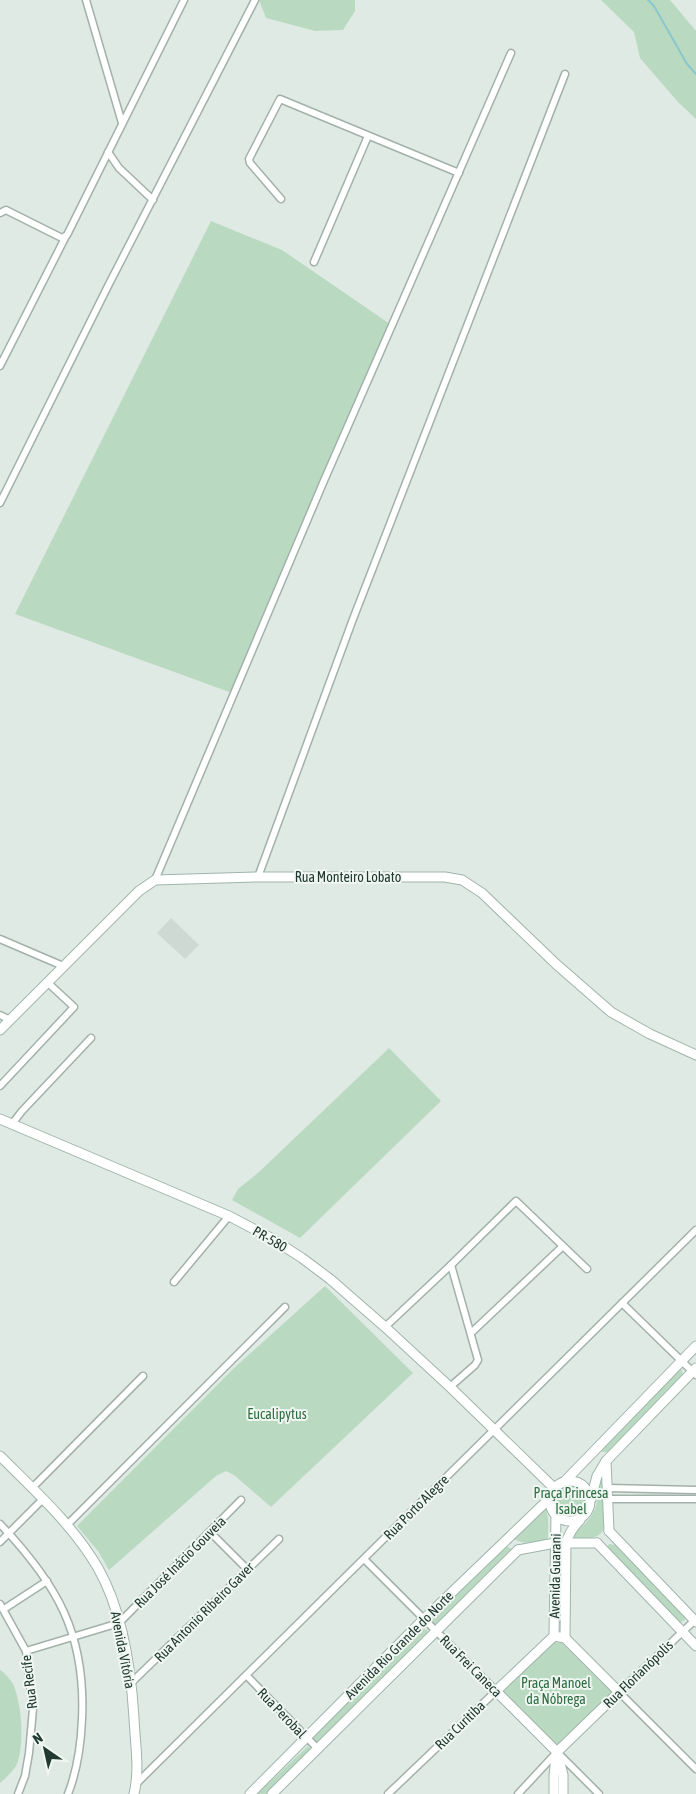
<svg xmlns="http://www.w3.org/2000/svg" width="696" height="1794" font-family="'Asap Condensed',sans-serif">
<rect width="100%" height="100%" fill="#e0eae5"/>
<path fill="#ced9d3" d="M171,918L199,945L185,959L157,933Z"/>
<g fill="#b9dac0">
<path d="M259,0H355V11L343,30L315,31L266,18Z"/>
<path d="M601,0H670L696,31V119L678,102L640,58L634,32Z"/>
<path d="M211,221L282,250L390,324L232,693L15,614Z"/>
<path d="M389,1048L441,1101L300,1238L232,1200L238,1189L259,1172Z"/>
<path d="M325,1286L413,1373L271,1507L234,1475L226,1471L216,1476L109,1570L98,1551L77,1526L234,1368Z"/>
<path d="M678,1369L682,1370L683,1377L608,1452H602L601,1450Z"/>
<path d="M605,1471L604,1528C600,1540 585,1538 573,1539L572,1536C580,1528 591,1520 595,1509C600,1496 594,1483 605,1471Z"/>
<circle cx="572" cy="1501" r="18"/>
<path d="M544,1506C550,1516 548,1527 548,1539L546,1541C534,1542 521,1546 512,1537Z"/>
<path d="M609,1544L615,1545L685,1616V1620L678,1623L607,1547Z"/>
<path d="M506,1546L512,1549V1552L438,1627L431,1620Z"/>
<path d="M424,1628L430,1633L320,1745L313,1737Z"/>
<path d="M550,1642L562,1643L612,1692L556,1746L499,1691Z"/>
<path d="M0,1670C5,1673 10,1679 13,1684C22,1703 25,1747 16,1766C12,1772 6,1778 0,1783Z"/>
<path d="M308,1746L310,1749L311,1753L269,1794H257Z"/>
</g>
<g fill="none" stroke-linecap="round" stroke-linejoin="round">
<path stroke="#8ac7cd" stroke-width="2" d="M648,0L654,6L687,64L696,74"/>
<defs>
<g id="street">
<path d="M86,0L122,123"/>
<path d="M108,152L119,168L153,200"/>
<path d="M281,199L250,163L249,159L280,99L459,173"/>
<path d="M0,213L6,210L62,238L67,235L184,0"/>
<path d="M314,262L368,136"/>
<path d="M0,366L66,236"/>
<path d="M0,503L108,286L255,0"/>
<path d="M258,877L353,619L565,74"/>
<path d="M155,880L323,483L511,53"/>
<path d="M0,939L63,966"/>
<path d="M0,1015L10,1020"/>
<path d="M0,1086L74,1007L47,982"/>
<path d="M12,1124L22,1111L91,1038"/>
<path d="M174,1282L229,1216"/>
<path d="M622,1303L696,1375"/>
<path d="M385,1327L451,1265L516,1201L587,1269"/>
<path d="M471,1333L563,1246"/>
<path d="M450,1387L475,1365L478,1360L451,1265"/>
<path d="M32,1488L143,1376"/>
<path d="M608,1488L695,1490"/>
<path d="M608,1499H696"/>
<path d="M0,1524C57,1584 86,1634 82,1719C81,1744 77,1771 68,1794"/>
<path d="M67,1525L285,1307"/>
<path d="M210,1532L247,1569"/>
<path d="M0,1542L43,1499"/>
<path d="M364,1559L496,1691L388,1794"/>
<path d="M0,1604L26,1651L33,1709L29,1753L25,1776L18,1794"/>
<path d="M4,1609L47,1581"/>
<path d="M695,1620L619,1692L696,1769"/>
<path d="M26,1651L119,1623L241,1500"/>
<path d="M247,1676L318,1749"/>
<path d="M130,1684L279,1539"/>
<path d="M136,1784L696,1230"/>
<path d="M518,1794L557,1752L599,1794"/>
</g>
<g id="secondary">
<path d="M0,1030L139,891L155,880L258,877H445L462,880L482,893L556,964L611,1012L650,1034L696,1055"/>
<path d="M0,1119L229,1216L271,1238L302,1258L330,1279L385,1327L450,1387L554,1488"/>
<path d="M0,1456C35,1491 73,1525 98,1568C123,1612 131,1668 134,1718C135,1743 140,1769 134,1794"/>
<path d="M606,1461L609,1531"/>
<circle cx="570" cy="1501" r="20"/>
<path d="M564,1482L696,1346"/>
<path d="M591,1499L597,1476L606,1461L696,1368"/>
<path d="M609,1531L696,1622"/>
<path d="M597,1543L696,1646"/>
<path d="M518,1550L555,1543H597"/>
<path d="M554,1636L565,1638L619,1692L557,1752"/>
<path d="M554,1636L496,1691L557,1752"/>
<path d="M554,1636L556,1515"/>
<path d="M565,1638L566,1543C569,1533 573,1527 580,1520"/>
<path d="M557,1752L563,1775V1794"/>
<path d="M250,1794L424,1619L551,1497"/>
<path d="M272,1794L518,1550"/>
<path d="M554,1794V1775L556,1757"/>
</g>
</defs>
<use href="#street" stroke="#a3b1ab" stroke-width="9"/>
<use href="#secondary" stroke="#9fb5ac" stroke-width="11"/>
<use href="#street" stroke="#fff" stroke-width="6"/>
<use href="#secondary" stroke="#fff" stroke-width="9"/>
</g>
<g text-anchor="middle" stroke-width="4" stroke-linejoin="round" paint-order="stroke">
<g font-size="14" fill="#213931" stroke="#f0f7f3">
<text x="348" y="882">Rua Monteiro Lobato</text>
<text transform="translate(270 1239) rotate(30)" y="5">PR-580</text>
<text transform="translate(416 1507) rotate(-45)" y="5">Rua Porto Alegre</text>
<text transform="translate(180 1562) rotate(-45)" y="5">Rua José Inácio Gouveia</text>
<text transform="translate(555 1576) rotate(-89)" y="5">Avenida Guarani</text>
<text transform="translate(204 1612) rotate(-45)" y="5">Rua Antonio Ribeiro Gaver</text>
<text transform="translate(399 1645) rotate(-45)" y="5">Avenida Rio Grande do Norte</text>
<text transform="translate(123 1650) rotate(79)" y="5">Avenida Vitória</text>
<text transform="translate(471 1666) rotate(45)" y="5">Rua Frei Caneca</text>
<text transform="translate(638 1674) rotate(-44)" y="5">Rua Florianópolis</text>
<text transform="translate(29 1682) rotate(-97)" y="5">Rua Recife</text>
<text transform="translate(282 1713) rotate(46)" y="5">Rua Perobal</text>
<text transform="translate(460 1725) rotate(-44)" y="5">Rua Curitiba</text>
</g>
<g font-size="14" fill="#2e6d42" stroke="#f0f7f3">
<text x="277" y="1419">Eucalipytus</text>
<text x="571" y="1498">Praça Princesa<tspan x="571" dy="16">Isabel</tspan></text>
<text x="556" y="1688">Praça Manoel<tspan x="556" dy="16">da Nóbrega</tspan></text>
</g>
</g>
<g transform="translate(45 1749) rotate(326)" stroke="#f0f7f3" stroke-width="4" paint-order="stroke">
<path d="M0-4L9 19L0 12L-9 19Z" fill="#213931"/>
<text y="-8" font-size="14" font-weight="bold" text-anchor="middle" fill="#213931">N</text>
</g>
</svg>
